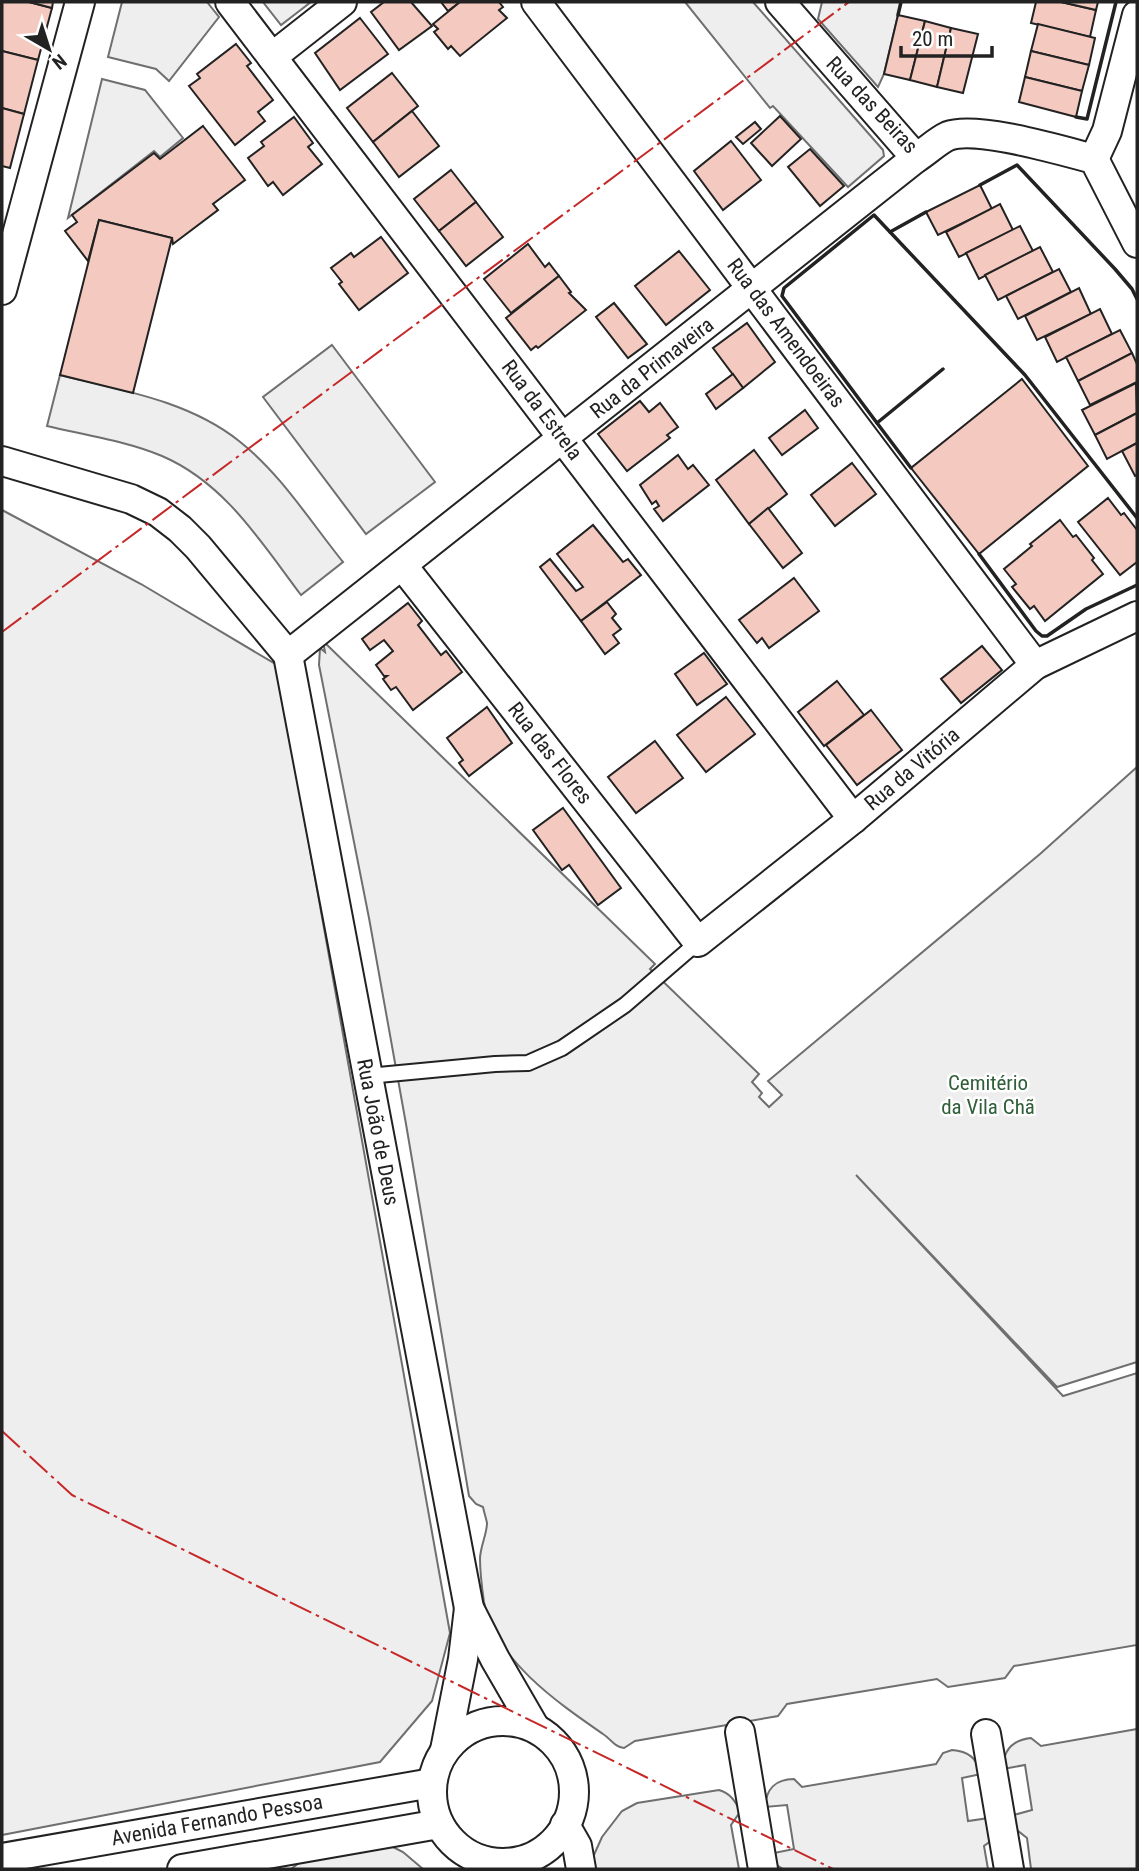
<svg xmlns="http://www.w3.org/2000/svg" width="1139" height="1871" font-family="'Roboto Condensed',sans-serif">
<rect width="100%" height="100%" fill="#fff"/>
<g fill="#eee" stroke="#6f6f6f" stroke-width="2">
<path d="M122,2H207L219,17L169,81L156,69L108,57Z"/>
<path d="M263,2H311L281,25Z"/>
<path d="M685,2H753L883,150L884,156L848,187L773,106L770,108Z"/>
<path d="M822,2H901L884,74L878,87L818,19Z"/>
<path d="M102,79L145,90L183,138L160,157L154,151L68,218Z"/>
<path d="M332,345L435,482L366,534L263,397Z"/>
<path d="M60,375C121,390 189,401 239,441C280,473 310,521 343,562L301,595C261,542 225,483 162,456C126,441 85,435 47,426Z"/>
<path d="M2,510L141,584L277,665L450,1633L432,1701L380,1762L2,1835Z"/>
<path d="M323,641L655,964L650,969L759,1074L752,1082L762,1093L759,1097L769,1107L782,1095L768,1081L1040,854L1137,767V1362L1057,1387L856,1175L1063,1396L1137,1373V1645L1014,1666L1005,1678L948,1687L937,1679L787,1704L778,1716L635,1741L624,1748C614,1747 611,1739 603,1734C558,1703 494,1659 484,1602C482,1588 480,1573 480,1559C480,1547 487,1534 487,1523C486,1518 484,1512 483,1507L476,1504L469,1496L406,1124L369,918L319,665L320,648L325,652Z"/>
<path d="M1137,1729V1869H1031L1027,1838L1013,1827L1010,1816L1032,1810L1025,1765L1003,1769C1003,1750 1012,1740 1031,1738L1041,1746Z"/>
<path d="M952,1750C968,1751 977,1758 981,1774L962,1778L968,1821L989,1818L992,1840L984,1846L988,1869H783L775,1864L774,1853L794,1849L787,1805L765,1807C766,1789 776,1779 794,1779L802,1787L936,1764L943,1753Z"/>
<path d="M719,1790C730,1793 736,1801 740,1812L731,1825L739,1869H595L593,1857L602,1837L622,1811L637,1803Z"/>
<path d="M389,1845L403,1852L423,1869H291L303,1860Z"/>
</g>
<g fill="#f3c9c0" stroke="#222" stroke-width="2">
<path d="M2,2H29L52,8L38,60L2,51Z"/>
<path d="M29,2H53L52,8Z"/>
<path d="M384,2H411L432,26L399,50L371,12Z"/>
<path d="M441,2H460L448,11Z"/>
<path d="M460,2H499L503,7L499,10L507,18L460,56L451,46L448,49L434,32L438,29L433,24Z"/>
<path d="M1036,2H1061L1096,10L1090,37L1031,23Z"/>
<path d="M1061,2H1098L1096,10Z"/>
<path d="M898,15L925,21L910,80L884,74Z"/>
<path d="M360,18L388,54L340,90L315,53Z"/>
<path d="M925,21L951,28L937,87L910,80Z"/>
<path d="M1038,24L1095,38L1089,65L1031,51Z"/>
<path d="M951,28L978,34L963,93L937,87Z"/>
<path d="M236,44L251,63L247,66L273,100L258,112L265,121L235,145L189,86L200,78L197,74Z"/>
<path d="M2,51L38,60L24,114L2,108Z"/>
<path d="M1031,51L1089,65L1082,91L1025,77Z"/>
<path d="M392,73L418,106L373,142L347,108Z"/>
<path d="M1025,77L1082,91L1076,117L1019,102Z"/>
<path d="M2,108L24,114L10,168L2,166Z"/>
<path d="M412,111L439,146L399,177L373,142Z"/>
<path d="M780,116L801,139L772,166L751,143Z"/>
<path d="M294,117L313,143L308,147L322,164L283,195L273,182L268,186L248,158L264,146L261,142Z"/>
<path d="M755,122L761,129L743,144L736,137Z"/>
<path d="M203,126L245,180L213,204L218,210L173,244L172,238L99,220L88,261L65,231L77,222L72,215L154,153L160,159Z"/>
<path d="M731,141L761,180L723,210L694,171Z"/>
<path d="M810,149L844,186L820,206L788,167Z"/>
<path d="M451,170L476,202L439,231L414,199Z"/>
<path d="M980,185L992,209L938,235L926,212Z"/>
<path d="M476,202L503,237L466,266L439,231Z"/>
<path d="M1000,204L1013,230L959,257L946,232Z"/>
<path d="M99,220L172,238L133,393L60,375Z"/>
<path d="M1020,226L1033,251L979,279L966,253Z"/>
<path d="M381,237L408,273L359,310L339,284L342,282L331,268L351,253L354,257Z"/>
<path d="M528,244L545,267L549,263L559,276L511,313L484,279Z"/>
<path d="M1040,247L1053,272L998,300L985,275Z"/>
<path d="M679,251L710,290L666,325L635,286Z"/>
<path d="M1059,269L1071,292L1018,319L1006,296Z"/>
<path d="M559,276L571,292L569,293L586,310L538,348L536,346L531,350L506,318Z"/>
<path d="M1079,288L1091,314L1037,340L1025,316Z"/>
<path d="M614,303L647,344L628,358L596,317Z"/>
<path d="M1100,309L1112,334L1057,362L1045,337Z"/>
<path d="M747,323L775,362L743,388L713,348Z"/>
<path d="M1120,330L1132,353L1078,381L1066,357Z"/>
<path d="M1132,353L1137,364V382L1090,405L1078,381Z"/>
<path d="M733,374L743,388L716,409L706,394Z"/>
<path d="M1022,379L1088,466L979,554L911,468Z"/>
<path d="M1136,383L1137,413L1095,435L1082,410Z"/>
<path d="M640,401L649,412L660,403L678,427L667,435L670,438L627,471L598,434Z"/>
<path d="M805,410L818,428L782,455L769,438Z"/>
<path d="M1137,413V443L1107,459L1095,435Z"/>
<path d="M1137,443V475L1135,476L1122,451Z"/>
<path d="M754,450L787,494L749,524L716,480Z"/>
<path d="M678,455L688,469L693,465L709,485L663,521L654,509L659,506L656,501L652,504L640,485Z"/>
<path d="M852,463L876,494L835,526L811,495Z"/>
<path d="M1108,498L1121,515L1124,513L1137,530V562L1120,575L1078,522Z"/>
<path d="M768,508L802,553L783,568L749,524Z"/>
<path d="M1060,520L1073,537L1076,535L1094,558L1092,560L1103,574L1045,621L1034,606L1030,609L1012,587L1016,584L1004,569L1032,546L1030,544Z"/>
<path d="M593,525L623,562L628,559L641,575L581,621L540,567L550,559L576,591L583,587L557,554Z"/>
<path d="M794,578L819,611L769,648L762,638L757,643L739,620Z"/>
<path d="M607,602L616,614L612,618L621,629L613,635L619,643L605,654L581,621Z"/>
<path d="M408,603L422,621L418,625L441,655L446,651L462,672L413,710L396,687L391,690L383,679L387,676H384L376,665L393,651L384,640L370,650L362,639Z"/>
<path d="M982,646L1002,670L961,703L941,679Z"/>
<path d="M704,653L727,684L697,705L675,674Z"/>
<path d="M837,681L864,715L824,746L798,712Z"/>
<path d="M726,697L755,734L706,772L677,735Z"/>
<path d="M487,707L512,743L469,776L459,763L463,760L447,738Z"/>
<path d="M871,710L902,750L857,785L826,745Z"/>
<path d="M655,741L683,778L636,813L608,777Z"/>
<path d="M563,808L621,888L598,905L569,865L562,870L533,830Z"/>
</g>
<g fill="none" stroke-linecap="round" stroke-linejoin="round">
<defs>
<path id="lane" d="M368,1076L495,1064L528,1063L562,1048L625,1005L698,942"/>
<g id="street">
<path d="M230,2L853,819"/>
<path d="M536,2L1035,665"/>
<path d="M780,2L916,158C926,152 937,141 948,136C976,125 1063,151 1094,159L1137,243"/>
<path d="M272,57L342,2"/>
<path d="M1094,159L1107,131L1137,15"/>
<path d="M2,290L80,2"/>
<path d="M2,461L131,499L158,512L180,529L198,547L288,655L469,1608L495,1659L535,1728"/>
<path d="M402,565L698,942L853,819L1035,665L1137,616"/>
<path d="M288,655L916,158"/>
<circle cx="503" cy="1792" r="71"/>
<path d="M740,1732L763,1869"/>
<path d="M986,1734L1009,1869"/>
<path d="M445,1750L463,1659L469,1608"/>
<path d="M565,1825L577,1846L581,1869"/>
<path d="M2,1858L432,1783"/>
<path d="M182,1869L439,1824"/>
</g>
</defs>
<use href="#lane" stroke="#222" stroke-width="18"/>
<use href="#street" stroke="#222" stroke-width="32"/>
<use href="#lane" stroke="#fff" stroke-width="14"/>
<use href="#street" stroke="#fff" stroke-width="28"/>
<g stroke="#222" stroke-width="3.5">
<path d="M898,15L901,2"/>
<path d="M1076,117L1087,119L1116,2"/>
<path d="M980,185L1017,165L1115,269L1132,289L1137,299"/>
<path d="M890,232L926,212"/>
<path d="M943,369L877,423L782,296L784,288L874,215L1025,375L1137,518"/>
<path d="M877,423L911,468"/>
<path d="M979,554L1036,631L1042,636H1047L1086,609L1137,585"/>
</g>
<g stroke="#c62828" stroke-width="2" stroke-dasharray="24 5 3.5 5" stroke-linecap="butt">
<path d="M2,632L849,2"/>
<path d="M2,1431L72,1495L833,1869"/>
</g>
</g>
<g text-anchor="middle" stroke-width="5" stroke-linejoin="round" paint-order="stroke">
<g font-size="21" fill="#222" stroke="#fff">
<text transform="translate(872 105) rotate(47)" y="7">Rua das Beiras</text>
<text transform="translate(786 333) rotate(53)" y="7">Rua das Amendoeiras</text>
<text transform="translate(652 368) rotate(-38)" y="7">Rua da Primaveira</text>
<text transform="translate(542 410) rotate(53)" y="7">Rua da Estrela</text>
<text transform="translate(550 753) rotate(52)" y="7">Rua das Flores</text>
<text transform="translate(912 769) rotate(-40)" y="7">Rua da Vitória</text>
<text transform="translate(378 1132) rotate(79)" y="7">Rua João de Deus</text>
<text transform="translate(217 1820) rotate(-10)" y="7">Avenida Fernando Pessoa</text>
</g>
<g font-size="21" fill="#2f5e38" stroke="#fff">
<text x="988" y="1090">Cemitério<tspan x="988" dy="24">da Vila Chã</tspan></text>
</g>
</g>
<rect width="1139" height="1871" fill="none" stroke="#222222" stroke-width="7"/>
<g transform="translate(49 49) rotate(141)" stroke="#ffffff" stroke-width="5" paint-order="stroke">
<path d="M0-5L12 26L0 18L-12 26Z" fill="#222222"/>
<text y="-10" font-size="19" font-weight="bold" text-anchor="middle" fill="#222222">N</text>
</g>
<path d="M901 46v10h91v-10" fill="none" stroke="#222222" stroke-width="3.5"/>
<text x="912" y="46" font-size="21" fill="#222222" stroke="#ffffff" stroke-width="5" paint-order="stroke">20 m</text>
</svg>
